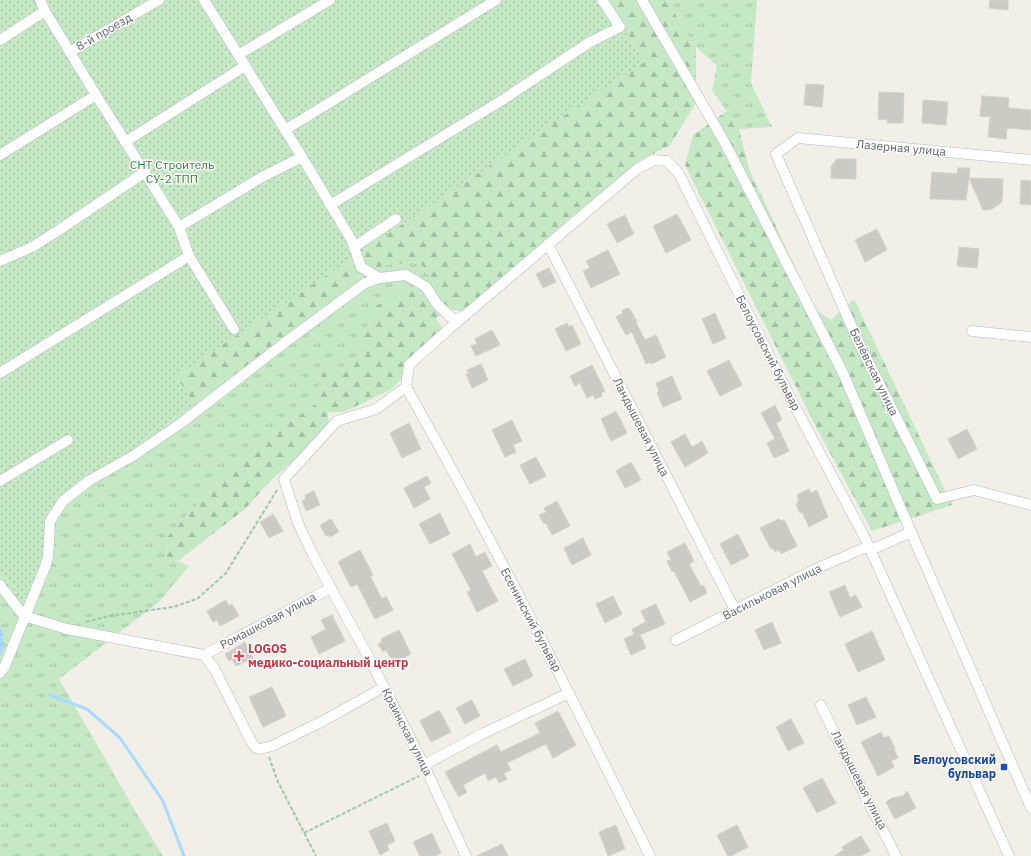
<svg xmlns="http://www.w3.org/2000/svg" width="1031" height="856" font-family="'IBM Plex Sans',sans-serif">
<defs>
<pattern id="grass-tufts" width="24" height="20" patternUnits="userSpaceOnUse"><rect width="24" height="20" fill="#c5e8c5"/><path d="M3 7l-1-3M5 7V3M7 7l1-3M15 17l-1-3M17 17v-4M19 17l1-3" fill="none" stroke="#a3c0a4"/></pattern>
<pattern id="forest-firs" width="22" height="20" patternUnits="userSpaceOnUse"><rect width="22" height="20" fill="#c5e8c5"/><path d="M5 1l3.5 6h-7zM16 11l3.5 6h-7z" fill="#a3c0a4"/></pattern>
<pattern id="garden-dots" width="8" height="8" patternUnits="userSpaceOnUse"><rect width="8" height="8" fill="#c5e8c5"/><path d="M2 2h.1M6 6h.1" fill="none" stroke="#a3c0a4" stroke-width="1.8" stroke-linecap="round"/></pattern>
<pattern id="water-waves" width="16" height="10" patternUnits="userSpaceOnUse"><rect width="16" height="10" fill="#aadaff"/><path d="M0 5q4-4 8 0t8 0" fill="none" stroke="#8eb4d2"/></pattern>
</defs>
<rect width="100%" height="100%" fill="#f1efe8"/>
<g fill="url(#grass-tufts)">
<path d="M666,0H757L751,83L772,127L739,129L712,90L717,66L696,47Z"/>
<path d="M420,262L434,283L398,294L374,307L355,363L322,373L316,404L274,432L218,482L166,538L167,557L189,566L159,602L59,679L137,814L163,856H0V571L22,601L26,598L43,549L46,519L59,495L131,451L194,404L230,381L383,265Z"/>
</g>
<g fill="url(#forest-firs)">
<path d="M605,0H666L696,47V103L670,145L641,160L570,218L466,312L448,309L436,319L444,331L392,389L344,412H328L329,429L271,480L245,509L178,561L167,557L166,538L218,482L274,432L316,404L322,373L355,363L374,307L398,294L434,283L420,262L383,265L230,381L194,404L175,376L644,62Z"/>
<path d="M727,111L739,129L749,169L815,309L831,320L854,299L952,505L872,531L815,425L685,165L693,135Z"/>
</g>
<path fill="url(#garden-dots)" d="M0,0H605L644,62L176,376L194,404L131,451L59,495L46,519L43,549L38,573L26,598L22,601L0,571Z"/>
<path fill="url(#water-waves)" d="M0,626C4,633 6,649 0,655Z"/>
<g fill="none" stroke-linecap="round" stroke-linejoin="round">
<path stroke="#aadaff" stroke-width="3" d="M50,695L87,709L120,738L163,801L184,856"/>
</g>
<g fill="#cccac5" stroke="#d6d1c6">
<path d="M990,0H1008V10L989,8Z"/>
<path d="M806,84L824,85L822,107L804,105Z"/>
<path d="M879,92L904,93L903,123H887L888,120L878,119Z"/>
<path d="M982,96L1009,98L1008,108L1031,110V130L1007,128L1006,139L988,137L990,117L980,116Z"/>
<path d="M923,100L948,102L946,125L922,123Z"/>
<path d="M837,159H856V179L831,178V167Z"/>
<path d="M958,168H970L969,178L1003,179L1002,202L992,209L983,210L969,178L966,200L930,199L932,172L957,174Z"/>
<path d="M1021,180L1031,181V205L1020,204Z"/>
<path d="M677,214L691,240L666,253L653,226Z"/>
<path d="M625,215L634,234L617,243L607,224Z"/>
<path d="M877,229L887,250L865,262L855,240Z"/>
<path d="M959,247L979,249L977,268L957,266Z"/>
<path d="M608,250L620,274L591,288L583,271L590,268L586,261Z"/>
<path d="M549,268L556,282L543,288L536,274Z"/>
<path d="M628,308L629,309H630L637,322L636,323L645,340L656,335L666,357L651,364L650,362L646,364L632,332L626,335L616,317L623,313L622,310Z"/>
<path d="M715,313L726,338L713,344L702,319Z"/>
<path d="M567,323L569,327L572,325L581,344L566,351L555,329Z"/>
<path d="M492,330L500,345L476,356L471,346L477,344L475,339Z"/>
<path d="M729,360L742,385L720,396L707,371Z"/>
<path d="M481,364L488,380L472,388L466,374L469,373L467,370Z"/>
<path d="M592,365L605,391L601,393L602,396L595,399L593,395L587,398L580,383L575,386L570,376Z"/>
<path d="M672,376L682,399L663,407L657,393L659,392L656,383Z"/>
<path d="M775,405L782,420L776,423L789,451L774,458L767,443L775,439L761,413Z"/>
<path d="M616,411L627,433L611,441L601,419Z"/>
<path d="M512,420L522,441L513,445L516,452L505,457L492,430Z"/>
<path d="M409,423L421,449L402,458L390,433Z"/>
<path d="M967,429L977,449L958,459L948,439Z"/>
<path d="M685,434L692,447L702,441L708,453L685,467L671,442Z"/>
<path d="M536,457L546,476L530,484L520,465Z"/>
<path d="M631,462L641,480L625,488L616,471Z"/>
<path d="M427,476L431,483L424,487L430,499L414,508L404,488Z"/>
<path d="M809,489L811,493L817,490L828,517L809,527L802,512L800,513L796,504H798L797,501H799L797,495Z"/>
<path d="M314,491L320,505L306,511L302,501L306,499L305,495Z"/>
<path d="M557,501L570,526L552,535L546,523L544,524L539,515L546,512L544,508Z"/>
<path d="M440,513L450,534L430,544L419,524Z"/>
<path d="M273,514L283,531L269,538L260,522Z"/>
<path d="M331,519L339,532L330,537L329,535L326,536L320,525Z"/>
<path d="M779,519L781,521L784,520L797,546L781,554L779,550L775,552L773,548L771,549L760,528Z"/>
<path d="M738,534L749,556L731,565L720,544Z"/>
<path d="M583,538L591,555L572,565L564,548Z"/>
<path d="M685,543L694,561L689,564L701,586H704L707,593L690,602L674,571L672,572L667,561L671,560L667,552Z"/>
<path d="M470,544L476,557L485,552L492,566L482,571L498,601L477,612L467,592L471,590L452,554Z"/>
<path d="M360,550L373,575L370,576L382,599L386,596L393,610L375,619L357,584L351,587L338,562Z"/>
<path d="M845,585L850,598L856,595L862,607L840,617L829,592Z"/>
<path d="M613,596L622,614L605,623L596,604Z"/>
<path d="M226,600L229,606L232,604L239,616L220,626L217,620L213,622L207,611Z"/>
<path d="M656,604L665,624L640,635L646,648L631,655L624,639L634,634L632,629L646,622L641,611Z"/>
<path d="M332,615L345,641L319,654L311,637L326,629L321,620Z"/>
<path d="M772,622L781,643L764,650L755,630Z"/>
<path d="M399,630L411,654L394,662L391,657H390L386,650L383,652L378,644L382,642L381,639Z"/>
<path d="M872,631L885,660L858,672L845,644Z"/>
<path d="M245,642L253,658L236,666L232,659L229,661L225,654Z"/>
<path d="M525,659L533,676L513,686L504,669Z"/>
<path d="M272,687L286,716L263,727L249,697Z"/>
<path d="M866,697L876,717L857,725L848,705Z"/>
<path d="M472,700L480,716L465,724L456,708Z"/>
<path d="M439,710L451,732L431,742L420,721Z"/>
<path d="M558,711L576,745L553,758L546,744L507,763L511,770L504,773L507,779L499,783L496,777L488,781L485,773L463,785L467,792L459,797L445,772L497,745L501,752L540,733L535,723Z"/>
<path d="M791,719L804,743L788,751L776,727Z"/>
<path d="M881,732L884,738L889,736L895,748L894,749L898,758L891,761L894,767L878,776L861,742Z"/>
<path d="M822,778L836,803L817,813L803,788Z"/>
<path d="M907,791L916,808L895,819L886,802L892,798L903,796Z"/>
<path d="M387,823L395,841L387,845L389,850L380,855L369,831Z"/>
<path d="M616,825L625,849L608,856L599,832Z"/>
<path d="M737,825L748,847L731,856H728L717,835Z"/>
<path d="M432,833L441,853L435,856H420L413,842Z"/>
<path d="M861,836L870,851L861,856H834L844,850L842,847Z"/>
<path d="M502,844L508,856H477Z"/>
</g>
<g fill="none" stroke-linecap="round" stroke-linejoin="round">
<defs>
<g id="minor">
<path d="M40,0L45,11L96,95L179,227L189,256L234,329"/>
<path d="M204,0L302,157L352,241L361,267L379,278"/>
<path d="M642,0L725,143L843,373L911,532L1031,808"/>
<path d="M0,40L45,11"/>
<path d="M70,52L159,0"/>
<path d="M238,55L330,0"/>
<path d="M285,130L496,0"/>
<path d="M125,142L245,66"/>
<path d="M0,155L96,95"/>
<path d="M1031,160L798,138L776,154L858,341L937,499L974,490L1031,505"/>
<path d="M330,205L504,99L590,42L620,27L602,0"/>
<path d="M179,227L262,177L302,157"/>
<path d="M548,244L735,610"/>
<path d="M354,247L396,219"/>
<path d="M0,261L32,247L59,230L145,172"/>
<path d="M972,331L1031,337"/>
<path d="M0,373L189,256"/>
<path d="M406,387C493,540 572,698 650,856"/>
<path d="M0,481L68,440"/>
<path d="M871,550L911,532"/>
<path d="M0,585L24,616L67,629L204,655L215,670L252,743L256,748L260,749L272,746L323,721L384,687"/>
<path d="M676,640L820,567L869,546"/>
<path d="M204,655L331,588"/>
<path d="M0,673L4,668L45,567L48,557L50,521L63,501L90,480L133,456L181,423L283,344L365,283L379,278L406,275L426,287L437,304L454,320L464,316"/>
<path d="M821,705L849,764L896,856"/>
<path d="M424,765L484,733L569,693"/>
<path d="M466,856L424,765L370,660L313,555L298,523L284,479L337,421L376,409L406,387L409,365L450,328L637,169L654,160L667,161L679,174L792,401L865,538L1009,856"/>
</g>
</defs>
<use href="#minor" stroke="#b5b8bc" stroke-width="11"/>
<g stroke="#9cc7a9" stroke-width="2" stroke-dasharray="4 2" stroke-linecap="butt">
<path d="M86,622L109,616L173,607L197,599L226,573L277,490"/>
<path d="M269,757L278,782L316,856"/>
<path d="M304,833L419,776"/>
</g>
<use href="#minor" stroke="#fff" stroke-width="10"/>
</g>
<path fill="#e0444e" stroke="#fff" stroke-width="1.5" d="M237 650h4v4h4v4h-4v4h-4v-4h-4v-4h4z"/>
<rect fill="#1a4fb4" stroke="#fff" stroke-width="1.5" x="1000" y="763" width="8" height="8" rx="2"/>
<g text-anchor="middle" stroke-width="3" stroke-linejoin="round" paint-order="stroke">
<g font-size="12" fill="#5f6368" stroke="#fff">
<text transform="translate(104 32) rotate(-30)" y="4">8-й проезд</text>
<text transform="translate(901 148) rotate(5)" y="4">Лазерная улица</text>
<text transform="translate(768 353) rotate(63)" y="4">Белоусовский бульвар</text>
<text transform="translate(874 372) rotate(64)" y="4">Белёвская улица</text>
<text transform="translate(641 427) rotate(63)" y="4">Ландышевая улица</text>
<text transform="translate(772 592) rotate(-27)" y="4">Васильковая улица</text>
<text transform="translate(531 620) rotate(62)" y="4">Есенинский бульвар</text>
<text transform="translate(268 621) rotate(-28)" y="4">Ромашковая улица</text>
<text transform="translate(407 732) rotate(63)" y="4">Краинская улица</text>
<text transform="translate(859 780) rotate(63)" y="4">Ландышевая улица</text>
</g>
<g font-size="12" fill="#348238" stroke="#fff">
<text x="172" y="169">СНТ Строитель<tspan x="172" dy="14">СУ-2 ТПП</tspan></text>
</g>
<g font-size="12" font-weight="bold" fill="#be3a42" stroke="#fff" text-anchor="start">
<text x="248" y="653">LOGOS<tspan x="248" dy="14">медико-социальный центр</tspan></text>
</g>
<g font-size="12" font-weight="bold" fill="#164399" stroke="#fff" text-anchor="end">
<text x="996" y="764">Белоусовский<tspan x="996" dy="14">бульвар</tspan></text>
</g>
</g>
</svg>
